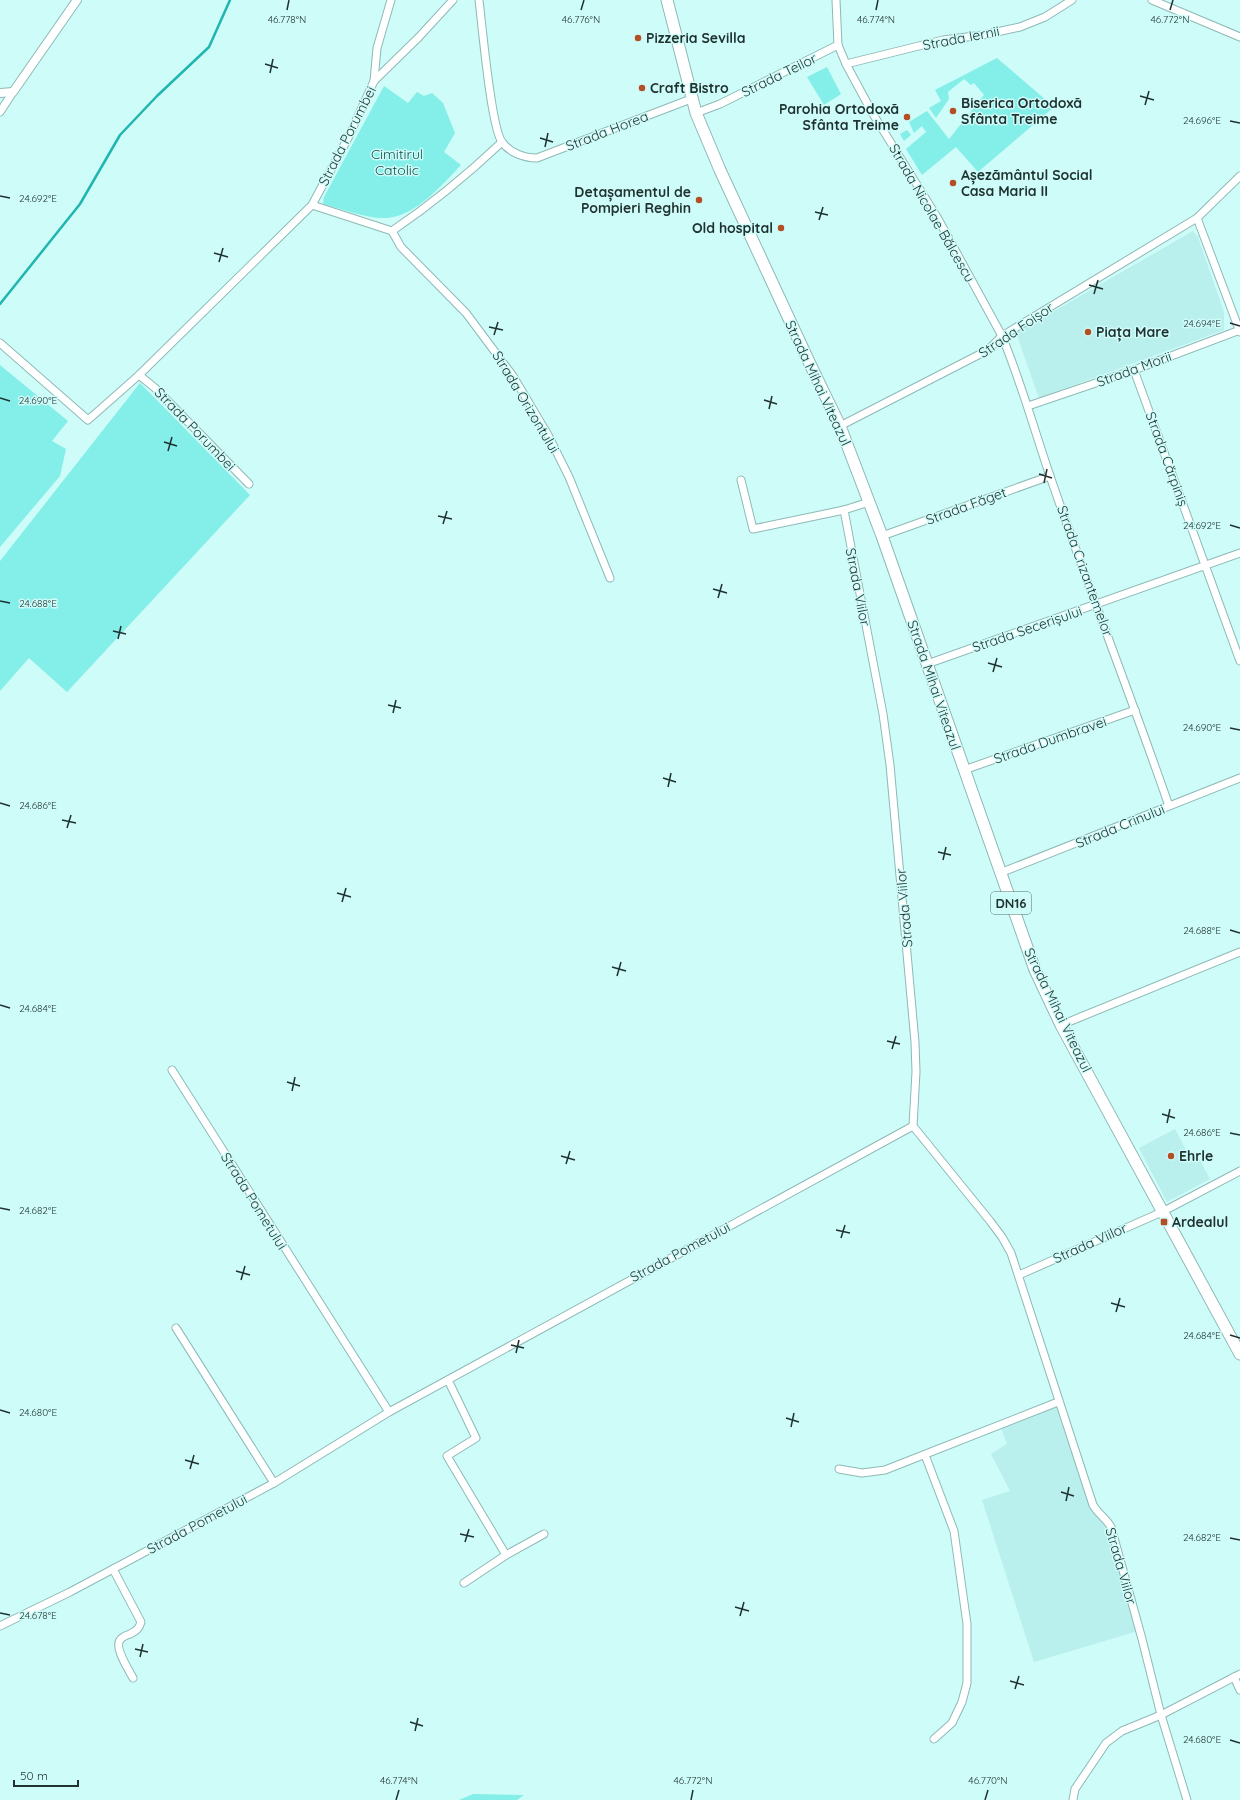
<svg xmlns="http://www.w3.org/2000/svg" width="1240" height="1800" font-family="Quicksand,sans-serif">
<rect width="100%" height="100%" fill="#cefcf9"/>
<g fill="#b9efec">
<path d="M1193,231L1198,237L1224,312V330L1039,398L1016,333Z"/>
<path d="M1175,1129L1190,1158L1197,1155L1210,1179L1167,1202L1139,1148Z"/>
<path d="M1056,1407L1092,1512L1108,1528L1138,1631L1034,1662L982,1500L1010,1491L991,1454L1007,1444L1001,1428Z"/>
</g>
<g fill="#84eee8">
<path d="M997,58L1054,107L978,172L956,147L922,175L906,149L926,132L922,126L914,133L909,122L927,111L949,139L984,95L974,83L971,85L964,79L948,92L949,99L936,118L929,108L941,101L935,90Z"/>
<path d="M827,67L841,94L824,105L807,77Z"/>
<path d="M384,86L408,103L417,92L424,96L432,93L443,103L455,133L444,152L461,165C442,185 416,216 387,218C366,219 343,209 323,204L324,197Z"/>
<path d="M907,130L911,135L904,141L900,134Z"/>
<path d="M0,365L68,421L52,441L66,449L60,476L0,547Z"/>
<path d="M140,383L250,495L67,692L29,658L0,691V561Z"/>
<path d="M473,1794L524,1795L517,1800H459Z"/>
</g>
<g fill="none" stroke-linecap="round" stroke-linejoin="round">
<path stroke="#21b5b0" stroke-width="2.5" d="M0,304L80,204L120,135L157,96L209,47L230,0"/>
<defs>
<g id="minor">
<path d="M479,0C482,24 491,128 502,142C510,153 524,158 537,158L691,99"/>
<path d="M836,0L838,45L846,64L873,114L937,217L1002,336C1021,382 1034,429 1050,476C1088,587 1131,696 1169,806"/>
<path d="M1152,0L1240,37"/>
<path d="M846,64L943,40L983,35L1020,27L1045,17L1072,0"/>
<path d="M374,81L377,48L391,0"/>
<path d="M0,112L13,92"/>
<path d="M696,113L720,104L838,45"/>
<path d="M312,205L392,231"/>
<path d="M1197,218L1240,332"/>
<path d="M392,231L401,247L466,313L513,376L548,435L569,477L610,578"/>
<path d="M392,231C432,204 467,175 502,142"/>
<path d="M0,343L88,420L139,375L312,205L349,136L374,81L419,37L453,0"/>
<path d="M1134,370L1240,661"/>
<path d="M139,375L155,388L249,484"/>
<path d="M1028,406L1134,370L1240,330"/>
<path d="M840,426L988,350L1002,336L1197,218L1240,176"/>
<path d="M741,480L753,529L844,510"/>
<path d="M869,502L844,510L883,714L890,765L915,1042L916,1072L913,1126L990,1221L1002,1237L1011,1253L1093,1505C1098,1514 1106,1518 1111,1527L1142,1639L1161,1715L1187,1800"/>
<path d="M882,536L1050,476"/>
<path d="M927,664L1240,553"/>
<path d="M964,770L1135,710"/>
<path d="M1000,873L1240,778"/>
<path d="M1061,1025L1240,952"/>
<path d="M172,1070L389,1412"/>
<path d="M1019,1275L1162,1212L1240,1171"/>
<path d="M176,1328L274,1483"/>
<path d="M448,1380L476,1438L447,1456L506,1555"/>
<path d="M925,1455L954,1531L967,1624V1683L962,1702L952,1723L934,1739"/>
<path d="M839,1469L862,1473L885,1470L1058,1402"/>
<path d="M113,1569L141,1622C139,1629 136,1631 130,1634C127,1635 122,1637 120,1640C114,1648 129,1670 133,1678"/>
<path d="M464,1583L506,1555L544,1534"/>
<path d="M0,1626L70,1592L274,1483L389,1412L913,1126"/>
<path d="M1234,1677L1240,1690"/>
<path d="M1073,1800L1075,1789L1106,1743L1122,1731L1161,1715L1240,1674"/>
</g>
<path id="tertiary" d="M0,93L13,92L77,0"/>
<path id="trunk" d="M667,0L696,113L720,170L810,364L840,426L882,536L1035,970L1061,1025L1240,1354"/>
</defs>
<use href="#minor" stroke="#8db9b6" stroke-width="9"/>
<use href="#tertiary" stroke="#8db9b6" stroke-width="10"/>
<use href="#trunk" stroke="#8db9b6" stroke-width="13"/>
<use href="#minor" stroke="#fff" stroke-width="7"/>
<use href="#tertiary" stroke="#fff" stroke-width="8"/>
<use href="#trunk" stroke="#fff" stroke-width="11"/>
</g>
<path fill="none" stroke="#1f3130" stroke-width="1.5" d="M287,10L289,0M581,10L584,0M876,10L878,0M1170,10L1173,0M265,64L278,68M270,73L273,59M1140,96L1154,100M1145,105L1149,91M1230,121L1240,123M540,138L553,142M545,147L548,133M0,196L10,198M815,212L828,215M819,220L823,207M214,253L228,257M219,262L223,248M1089,285L1103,289M1094,294L1098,280M1230,323L1240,326M489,327L503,330M494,335L498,322M0,398L10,401M764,400L777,404M769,409L772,396M164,442L177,446M168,451L172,437M1039,474L1052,478M1044,483L1047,469M438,516L452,519M443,524L447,511M1230,525L1240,528M713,589L727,593M718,598L722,584M0,601L10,603M113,631L126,634M118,639L121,626M988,663L1002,667M993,672L997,658M388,705L401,708M393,713L396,700M1230,728L1240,730M663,778L676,782M668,787L671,773M0,803L10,806M62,820L76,823M67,828L71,815M938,852L951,855M943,860L946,847M337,893L351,897M342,902L346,888M1230,930L1240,933M612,967L626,971M617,976L621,962M0,1005L10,1008M887,1041L900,1044M892,1049L896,1036M287,1082L300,1086M292,1091L295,1077M1162,1114L1175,1118M1167,1123L1170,1109M1230,1133L1240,1135M561,1156L575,1160M566,1164L570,1151M0,1208L10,1210M836,1230L850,1233M841,1238L845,1225M236,1271L250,1275M241,1280L245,1266M1111,1303L1125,1307M1116,1312L1120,1298M1230,1335L1240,1338M511,1345L524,1348M516,1353L519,1340M0,1410L10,1413M786,1418L799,1422M791,1427L794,1413M185,1460L199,1464M190,1469L194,1455M1061,1492L1074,1496M1066,1501L1069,1487M460,1534L474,1537M1230,1538L1240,1540M465,1542L469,1529M735,1607L749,1611M0,1613L10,1615M740,1616L744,1602M135,1649L148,1652M140,1657L143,1644M1010,1681L1024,1685M1015,1689L1019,1676M410,1722L423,1726M415,1731L418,1718M1230,1740L1240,1743M396,1800L399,1790M691,1800L693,1790M985,1800L988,1790"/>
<g fill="#b44e23" stroke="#cefcf9" stroke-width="1.5">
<circle cx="638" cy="38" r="4"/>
<circle cx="642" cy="88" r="4"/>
<circle cx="953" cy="111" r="4"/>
<circle cx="907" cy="117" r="4"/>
<circle cx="953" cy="183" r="4"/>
<circle cx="699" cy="200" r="4"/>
<circle cx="781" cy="228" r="4"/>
<circle cx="1088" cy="332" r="4"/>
<circle cx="1171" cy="1156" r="4"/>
<rect x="1160" y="1218" width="8" height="8" rx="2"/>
</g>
<g text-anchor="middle" stroke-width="3" stroke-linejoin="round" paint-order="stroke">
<rect fill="#cefcf9" stroke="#546e6c" stroke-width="1" x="991" y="892" width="40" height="22" rx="3"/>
<g font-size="13" font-weight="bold" fill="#1f3130">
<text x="1011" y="908">DN16</text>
</g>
<g font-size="14" font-weight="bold" fill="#1f3130" stroke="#cefcf9" text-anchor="start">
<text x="646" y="43">Pizzeria Sevilla</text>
<text x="650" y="93">Craft Bistro</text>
<text x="961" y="108">Biserica Ortodoxă<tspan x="961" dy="16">Sfânta Treime</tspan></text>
<text x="899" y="114" text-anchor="end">Parohia Ortodoxă<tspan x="899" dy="16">Sfânta Treime</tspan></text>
<text x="961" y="180">Așezământul Social<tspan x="961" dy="16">Casa Maria II</tspan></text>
<text x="691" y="197" text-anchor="end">Detașamentul de<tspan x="691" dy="16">Pompieri Reghin</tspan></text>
<text x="773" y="233" text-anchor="end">Old hospital</text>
<text x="1096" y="337">Piața Mare</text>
<text x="1179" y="1161">Ehrle</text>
<text x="1172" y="1227">Ardealul</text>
</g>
<g font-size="14" fill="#1f3130" stroke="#cefcf9">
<text transform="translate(961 38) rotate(-11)" y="5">Strada Iernii</text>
<text transform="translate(779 75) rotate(-26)" y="5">Strada Teilor</text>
<text transform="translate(607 131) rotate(-21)" y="5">Strada Horea</text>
<text transform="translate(347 136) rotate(-63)" y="5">Strada Porumbei</text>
<text transform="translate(932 213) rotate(60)" y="5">Strada Nicolae Bălcescu</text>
<text transform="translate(1016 330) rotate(-34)" y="5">Strada Foișor</text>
<text transform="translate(1134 369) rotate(-20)" y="5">Strada Morii</text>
<text transform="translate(818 383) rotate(65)" y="5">Strada Mihai Viteazul</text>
<text transform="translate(526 402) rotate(59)" y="5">Strada Orizontului</text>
<text transform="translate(195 429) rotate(46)" y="5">Strada Porumbei</text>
<text transform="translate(1167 459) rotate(70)" y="5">Strada Cărpiniș</text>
<text transform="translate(966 506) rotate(-20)" y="5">Strada Făget</text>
<text transform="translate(1085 571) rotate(70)" y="5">Strada Crizantemelor</text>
<text transform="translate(858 587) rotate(79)" y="5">Strada Viilor</text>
<text transform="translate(1027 629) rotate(-19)" y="5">Strada Secerișului</text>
<text transform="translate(934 685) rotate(71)" y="5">Strada Mihai Viteazul</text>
<text transform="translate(1050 740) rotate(-19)" y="5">Strada Dumbravei</text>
<text transform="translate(1120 826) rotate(-22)" y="5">Strada Crinului</text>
<text transform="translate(904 908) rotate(-95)" y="5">Strada Viilor</text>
<text transform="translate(1058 1010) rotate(64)" y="5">Strada Mihai Viteazul</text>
<text transform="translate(254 1201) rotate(58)" y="5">Strada Pometului</text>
<text transform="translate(1090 1243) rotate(-24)" y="5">Strada Viilor</text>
<text transform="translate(680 1252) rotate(-28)" y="5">Strada Pometului</text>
<text transform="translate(197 1524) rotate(-28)" y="5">Strada Pometului</text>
<text transform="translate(1121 1566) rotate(74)" y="5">Strada Viilor</text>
</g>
<g font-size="14" fill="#144d4b" stroke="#cefcf9">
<text x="397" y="159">Cimitirul<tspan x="397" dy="16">Catolic</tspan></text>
</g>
</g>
<g font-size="10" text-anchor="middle" fill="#1f3130" stroke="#cefcf9" stroke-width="3" stroke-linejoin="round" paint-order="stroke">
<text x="287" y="23">46.778°N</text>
<text x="581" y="23">46.776°N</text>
<text x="876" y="23">46.774°N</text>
<text x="1170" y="23">46.772°N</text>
<text x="1202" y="124">24.696°E</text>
<text x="38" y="202">24.692°E</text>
<text x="1202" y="327">24.694°E</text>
<text x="38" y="404">24.690°E</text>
<text x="1202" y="529">24.692°E</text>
<text x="38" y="607">24.688°E</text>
<text x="1202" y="731">24.690°E</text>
<text x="38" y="809">24.686°E</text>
<text x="1202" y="934">24.688°E</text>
<text x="38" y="1012">24.684°E</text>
<text x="1202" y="1136">24.686°E</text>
<text x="38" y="1214">24.682°E</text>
<text x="1202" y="1339">24.684°E</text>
<text x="38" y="1416">24.680°E</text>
<text x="1202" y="1541">24.682°E</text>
<text x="38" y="1619">24.678°E</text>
<text x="1202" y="1743">24.680°E</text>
<text x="399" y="1784">46.774°N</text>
<text x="693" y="1784">46.772°N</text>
<text x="988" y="1784">46.770°N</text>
</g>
<path d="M14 1780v6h64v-6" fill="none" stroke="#1f3130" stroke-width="2"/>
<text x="20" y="1780" font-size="12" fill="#1f3130" stroke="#cefcf9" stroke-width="3" paint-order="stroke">50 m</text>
</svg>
